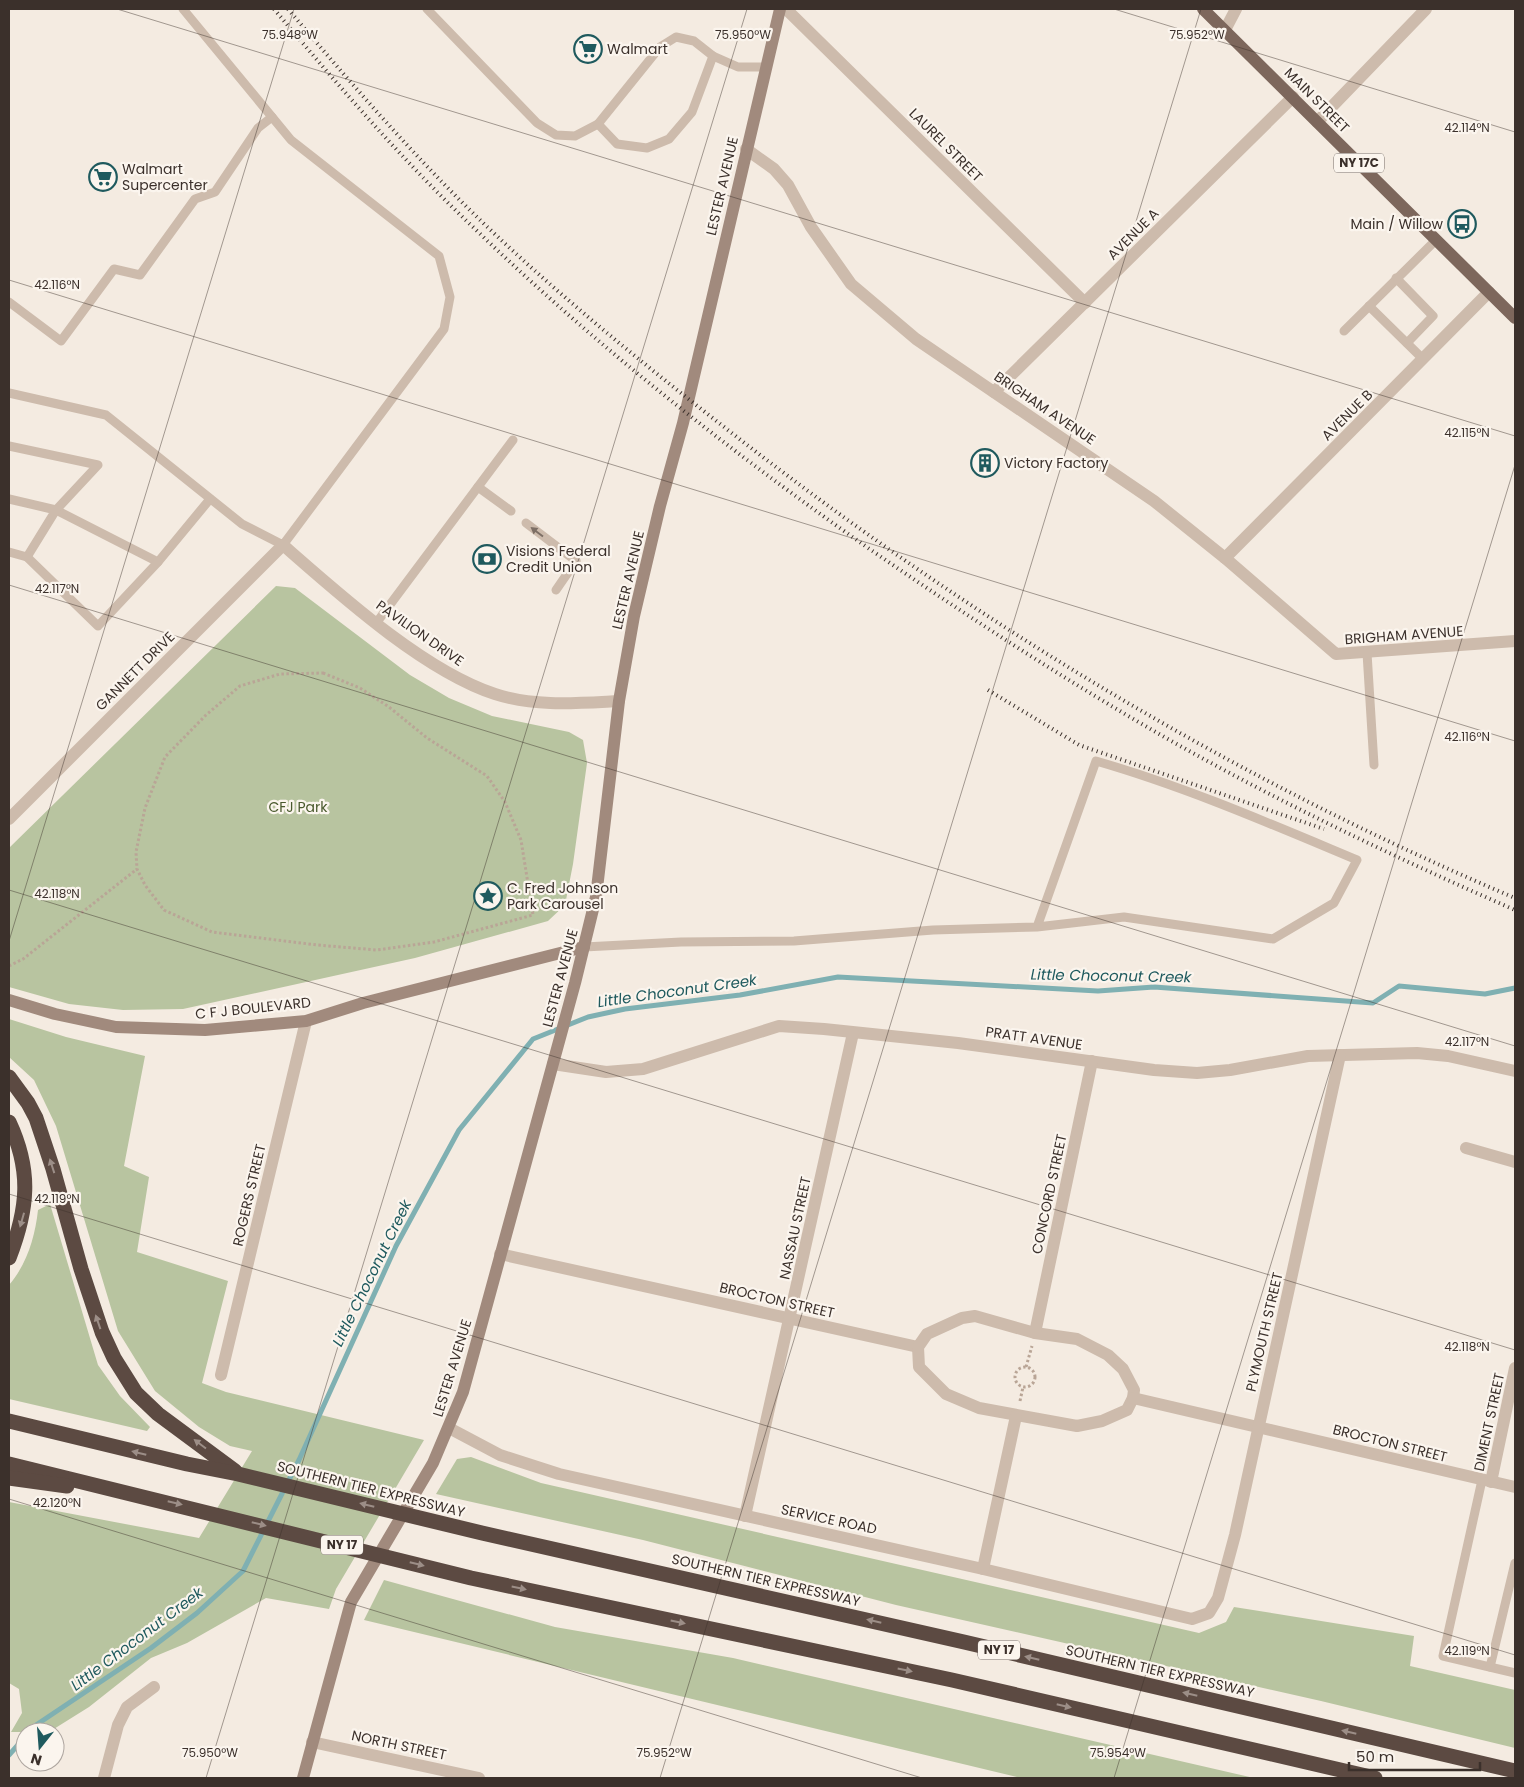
<svg xmlns="http://www.w3.org/2000/svg" width="1524" height="1787" font-family="Poppins,sans-serif">
<rect width="100%" height="100%" fill="#f4ebe1"/>
<g fill="#b8c4a0">
<path d="M276,586L295,588L410,675L449,698L492,716L569,732L583,740L587,763L573,864L565,905L548,921L415,958L183,1009L123,1010L69,1004L9,987V848Z"/>
<path d="M9,1019L66,1037L145,1056L124,1166L149,1177L137,1252L228,1281L202,1383L226,1392L424,1440L336,1589L329,1609L266,1598L187,1643L151,1658L89,1707L49,1732H11L22,1713L19,1689L9,1683V1502L199,1538L252,1451L230,1446L199,1427L155,1391L118,1331L56,1126L34,1080L9,1057Z"/>
<path d="M50,1204L98,1365L120,1396L150,1427L147,1431L9,1399V1285C27,1264 35,1237 38,1210Z"/>
<path d="M471,1457L541,1483L1199,1633L1226,1622L1234,1607L1414,1636L1410,1666L1515,1690V1748L1321,1701L896,1605L643,1540L436,1494L457,1459Z"/>
<path d="M384,1580L555,1627L733,1658L1254,1778H1021L364,1620Z"/>
</g>
<g fill="none" stroke-linecap="round" stroke-linejoin="round">
<g stroke="#7fb0b2" stroke-width="5">
<path d="M29,1732L36,1725L151,1648L197,1613L243,1571L299,1460L396,1246L459,1130L533,1039L588,1017L625,1009L740,995L838,977L1098,991L1154,987L1373,1003L1399,986L1485,994L1515,988"/>
<path d="M9,1755L25,1737"/>
</g>
<g stroke="#b9a596" stroke-width="3" stroke-dasharray="2.5 2.5" stroke-linecap="butt">
<path d="M323,673L360,688L389,707L427,738L487,776L505,802L521,840L533,915L434,942L377,950L317,945L212,932L164,910L145,885L137,869L136,852L145,808L165,757L206,715L240,686L280,674Z"/>
<path d="M9,966L23,959L137,869"/>
<path d="M1026,1367L1032,1346"/>
<circle cx="1025" cy="1377" r="10"/>
<path d="M1020,1401L1023,1387"/>
</g>
<g stroke="#cdbbac" stroke-width="9">
<path d="M427,9L537,123L556,135L575,136L598,124L660,47L676,37L694,41L713,56L738,67H766"/>
<path d="M598,124L617,144L647,148L669,139L692,112L713,56"/>
<path d="M1396,278L1433,316L1407,343"/>
<path d="M9,302L61,341L114,269L140,275L195,199L215,192L258,128L272,117"/>
<path d="M1369,306L1423,359"/>
<path d="M1344,331L1436,240"/>
<path d="M9,393L106,415L242,524L283,545L444,329L450,297L439,256L291,140L183,9"/>
<path d="M9,446L98,465L56,510L158,562L210,499"/>
<path d="M478,487L511,511"/>
<path d="M9,499L56,510L27,557L9,552"/>
<path d="M526,523L576,561L556,590"/>
<path d="M27,557L98,626L158,562"/>
<path d="M377,622L513,440"/>
<path d="M1367,653L1374,765"/>
<path d="M584,947L681,942L794,941L933,930L1037,927L1124,917L1273,939L1334,903L1357,860C1271,824 1186,787 1096,761L1037,927"/>
<path d="M1482,1480L1443,1656L1515,1673"/>
<path d="M1490,1667L1515,1563"/>
</g>
<g stroke="#cdbbac" stroke-width="12">
<path d="M786,9L1085,303"/>
<path d="M1225,30L1236,9"/>
<path d="M1317,122L1426,9"/>
<path d="M746,149L774,169L788,185L811,227L851,284L916,339L1154,501L1225,558L1336,654L1515,641"/>
<path d="M994,392L1293,97"/>
<path d="M1225,558L1489,292"/>
<path d="M9,819L283,545C339,594 424,671 495,694C535,707 578,703 619,701"/>
<path d="M553,1064L606,1072L643,1069L779,1026L824,1029L958,1043L1154,1070L1197,1073L1230,1070L1308,1056L1417,1053L1448,1056L1515,1071"/>
<path d="M1466,1148L1515,1162"/>
<path d="M500,1254L918,1347"/>
<path d="M975,1316L1035,1333L1077,1339L1108,1355L1123,1369L1134,1390L1133,1398L1127,1410L1102,1421L1077,1426L979,1408L946,1394L919,1367L918,1347L927,1334L962,1318Z"/>
<path d="M1035,1333L1092,1061"/>
<path d="M221,1375L306,1021"/>
<path d="M1133,1398L1515,1487"/>
<path d="M449,1428L500,1455L559,1474L983,1569L1192,1619L1209,1613L1218,1598L1235,1535L1340,1055"/>
<path d="M1491,1482L1515,1368"/>
<path d="M745,1516L853,1033"/>
<path d="M983,1569L1016,1416"/>
<path d="M312,1742L479,1778"/>
<path d="M104,1778L118,1725L127,1707L154,1687"/>
</g>
<g stroke="#a18a7d" stroke-width="12">
<path d="M9,1000L55,1014L116,1027L205,1030L306,1021L363,1003L584,947"/>
<path d="M303,1778L351,1602L433,1463L463,1392L575,983L596,897L619,701L634,616L660,506L683,423L780,9"/>
</g>
<path stroke="#7d675c" stroke-width="12" d="M1203,9L1515,318"/>
<g stroke="#5c4a42" stroke-width="15">
<path d="M9,1077L28,1103L36,1118L53,1169L81,1269L102,1332L114,1358L136,1393L158,1414L235,1471"/>
<path d="M9,1122C32,1171 28,1209 9,1258"/>
<path d="M9,1421L187,1464L238,1474L482,1533L964,1642L1515,1771"/>
<path d="M9,1464L471,1578L952,1680L1375,1778"/>
<path d="M9,1478L67,1486"/>
</g>
<g stroke="#3b302b" stroke-width="4" stroke-dasharray="1 4" stroke-linecap="butt">
<path d="M274,9C337,84 401,159 473,227C596,346 731,452 871,550C967,616 1065,680 1166,738C1279,802 1396,858 1515,910"/>
<path d="M288,9C349,81 411,153 479,219C555,292 636,358 719,423C963,615 1229,777 1515,898"/>
<path d="M988,690L1079,745L1324,829"/>
</g>
</g>
<defs><path id="oneway-solid" d="M-6-.8H1V-3.2L6.5 0L1 3.2V.8H-6Z" transform="scale(1.25)"/></defs>
<use fill="#7d6f65" href="#oneway-solid" transform="translate(537 532) rotate(-143)"/>
<g fill="#9c8e87">
<use href="#oneway-solid" transform="translate(52 1166) rotate(-108)"/>
<use href="#oneway-solid" transform="translate(22 1220) rotate(106)"/>
<use href="#oneway-solid" transform="translate(98 1322) rotate(-109)"/>
<use href="#oneway-solid" transform="translate(200 1444) rotate(-143)"/>
<use href="#oneway-solid" transform="translate(139 1453) rotate(-166)"/>
<use href="#oneway-solid" transform="translate(175 1503) rotate(13)"/>
<use href="#oneway-solid" transform="translate(367 1505) rotate(-166)"/>
<use href="#oneway-solid" transform="translate(259 1524) rotate(14)"/>
<use href="#oneway-solid" transform="translate(417 1564) rotate(14)"/>
<use href="#oneway-solid" transform="translate(519 1588) rotate(12)"/>
<use href="#oneway-solid" transform="translate(874 1621) rotate(-167)"/>
<use href="#oneway-solid" transform="translate(678 1622) rotate(12)"/>
<use href="#oneway-solid" transform="translate(1032 1658) rotate(-167)"/>
<use href="#oneway-solid" transform="translate(905 1670) rotate(12)"/>
<use href="#oneway-solid" transform="translate(1190 1694) rotate(-167)"/>
<use href="#oneway-solid" transform="translate(1064 1706) rotate(13)"/>
<use href="#oneway-solid" transform="translate(1349 1732) rotate(-167)"/>
</g>
<path fill="none" stroke="#3b302b" stroke-width="1" stroke-opacity="0.45" d="M117,9L1515,436M1114,9L1515,132M9,280L1515,741M9,585L1515,1046M9,890L1515,1350M9,941L294,9M9,1194L1515,1655M9,1499L922,1778M206,1778L747,9M660,1778L1201,9M1114,1778L1515,465"/>
<defs>
<symbol id="supermarket-ring" viewBox="-11 -11 22 22"><circle r="9.5" fill="#fbf5ee" stroke="#1f5a5e" stroke-width="1.5"/><path d="M-6-5.5h2.5l.6 2H6L4.5 2H-2.5L-4.4-4H-6ZM-1.5 3.2a1.3 1.3 0 1 0 .1 0ZM3 3.2a1.3 1.3 0 1 0 .1 0Z" fill="#1f5a5e"/></symbol>
<symbol id="bus-ring" viewBox="-11 -11 22 22"><circle r="9.5" fill="#fbf5ee" stroke="#1f5a5e" stroke-width="1.5"/><path d="M-5-6H5V4H4V6H2V4H-2V6H-4V4H-5ZM-3.5-4V0h7V-4ZM-3.5 1.2v1.5H-2V1.2ZM2 1.2v1.5H3.5V1.2Z" fill="#1f5a5e"/></symbol>
<symbol id="building-ring" viewBox="-11 -11 22 22"><circle r="9.5" fill="#fbf5ee" stroke="#1f5a5e" stroke-width="1.5"/><path d="M-4-6H4V6H1V3H-1V6H-4ZM-2.5-4.3h1.7v1.8h-1.7ZM.8-4.3h1.7v1.8H.8ZM-2.5-1h1.7V.8h-1.7ZM.8-1h1.7V.8H.8Z" fill="#1f5a5e"/></symbol>
<symbol id="bank-ring" viewBox="-11 -11 22 22"><circle r="9.5" fill="#fbf5ee" stroke="#1f5a5e" stroke-width="1.5"/><path d="M-6-4H6V4H-6ZM0-2.3a2.3 2.3 0 1 0 0 4.6a2.3 2.3 0 1 0 0-4.6Z" fill="#1f5a5e"/></symbol>
<symbol id="sight-ring" viewBox="-11 -11 22 22"><circle r="9.5" fill="#fbf5ee" stroke="#1f5a5e" stroke-width="1.5"/><path d="M0-6L1.8-2.2L6-1.7L2.9 1.2L3.7 5.4L0 3.3L-3.7 5.4L-2.9 1.2L-6-1.7L-1.8-2.2Z" fill="#1f5a5e"/></symbol>
</defs>
<g fill-rule="evenodd">
<use href="#supermarket-ring" x="572" y="33" width="32" height="32"/>
<use href="#supermarket-ring" x="87" y="161" width="32" height="32"/>
<use href="#bus-ring" x="1446" y="208" width="32" height="32"/>
<use href="#building-ring" x="969" y="447" width="32" height="32"/>
<use href="#bank-ring" x="471" y="543" width="32" height="32"/>
<use href="#sight-ring" x="472" y="880" width="32" height="32"/>
</g>
<g text-anchor="middle" stroke-width="4.5" stroke-linejoin="round" paint-order="stroke">
<g fill="#fbf5ee" stroke="#756b66" stroke-width="1">
<rect x="1334" y="153.5" width="50" height="19" rx="4"/>
<rect x="321" y="1535.5" width="42" height="19" rx="4"/>
<rect x="978" y="1640.5" width="42" height="19" rx="4"/>
</g>
<g font-size="12" font-weight="bold" fill="#3b302b">
<text x="1359" y="167">NY 17C</text>
<text x="342" y="1549">NY 17</text>
<text x="999" y="1654">NY 17</text>
</g>
<g font-size="14" fill="#3b302b" stroke="#fbf5ee" text-anchor="start">
<text x="607" y="54">Walmart</text>
<text x="122" y="174">Walmart<tspan x="122" dy="16">Supercenter</tspan></text>
<text x="1443" y="229" text-anchor="end">Main / Willow</text>
<text x="1004" y="468">Victory Factory</text>
<text x="506" y="556">Visions Federal<tspan x="506" dy="16">Credit Union</tspan></text>
<text x="507" y="893">C. Fred Johnson<tspan x="507" dy="16">Park Carousel</tspan></text>
</g>
<g font-size="14" fill="#3b302b" stroke="#fbf5ee">
<text transform="translate(1317 100) rotate(45)" y="5">MAIN STREET</text>
<text transform="translate(946 145) rotate(45)" y="5">LAUREL STREET</text>
<text transform="translate(722 186) rotate(-77)" y="5">LESTER AVENUE</text>
<text transform="translate(1133 234) rotate(-45)" y="5">AVENUE A</text>
<text transform="translate(1045 408) rotate(34)" y="5">BRIGHAM AVENUE</text>
<text transform="translate(1347 415) rotate(-45)" y="5">AVENUE B</text>
<text transform="translate(628 580) rotate(-77)" y="5">LESTER AVENUE</text>
<text transform="translate(420 633) rotate(35)" y="5">PAVILION DRIVE</text>
<text transform="translate(1404 635) rotate(-4)" y="5">BRIGHAM AVENUE</text>
<text transform="translate(135 671) rotate(-45)" y="5">GANNETT DRIVE</text>
<text transform="translate(560 978) rotate(-75)" y="5">LESTER AVENUE</text>
<text transform="translate(253 1008) rotate(-6)" y="5">C F J BOULEVARD</text>
<text transform="translate(1034 1038) rotate(8)" y="5">PRATT AVENUE</text>
<text transform="translate(1049 1194) rotate(-78)" y="5">CONCORD STREET</text>
<text transform="translate(249 1195) rotate(-77)" y="5">ROGERS STREET</text>
<text transform="translate(795 1228) rotate(-78)" y="5">NASSAU STREET</text>
<text transform="translate(777 1300) rotate(13)" y="5">BROCTON STREET</text>
<text transform="translate(1264 1332) rotate(-77)" y="5">PLYMOUTH STREET</text>
<text transform="translate(452 1368) rotate(-73)" y="5">LESTER AVENUE</text>
<text transform="translate(1489 1422) rotate(-78)" y="5">DIMENT STREET</text>
<text transform="translate(1390 1443) rotate(14)" y="5">BROCTON STREET</text>
<text transform="translate(371 1489) rotate(14)" y="5">SOUTHERN TIER EXPRESSWAY</text>
<text transform="translate(829 1519) rotate(12)" y="5">SERVICE ROAD</text>
<text transform="translate(766 1580) rotate(13)" y="5">SOUTHERN TIER EXPRESSWAY</text>
<text transform="translate(1160 1671) rotate(13)" y="5">SOUTHERN TIER EXPRESSWAY</text>
<text transform="translate(399 1745) rotate(12)" y="5">NORTH STREET</text>
</g>
<g font-size="14" fill="#4a5a2e" stroke="#fbf5ee">
<text x="298" y="812">CFJ Park</text>
</g>
<g font-size="15" font-style="italic" fill="#1f5a5e" stroke="#fbf5ee">
<text transform="translate(1111 976) rotate(1)" y="5">Little Choconut Creek</text>
<text transform="translate(677 991) rotate(-8)" y="5">Little Choconut Creek</text>
<text transform="translate(372 1273) rotate(-64)" y="5">Little Choconut Creek</text>
<text transform="translate(137 1639) rotate(-37)" y="5">Little Choconut Creek</text>
</g>
</g>
<g font-size="12" text-anchor="middle" fill="#3b302b" stroke="#fbf5ee" stroke-width="4.5" stroke-linejoin="round" paint-order="stroke">
<text x="290" y="39">75.948°W</text>
<text x="743" y="39">75.950°W</text>
<text x="1197" y="39">75.952°W</text>
<text x="1467" y="132">42.114°N</text>
<text x="57" y="289">42.116°N</text>
<text x="1467" y="437">42.115°N</text>
<text x="57" y="593">42.117°N</text>
<text x="1467" y="741">42.116°N</text>
<text x="57" y="898">42.118°N</text>
<text x="1467" y="1046">42.117°N</text>
<text x="57" y="1203">42.119°N</text>
<text x="1467" y="1351">42.118°N</text>
<text x="57" y="1507">42.120°N</text>
<text x="1467" y="1655">42.119°N</text>
<text x="210" y="1757">75.950°W</text>
<text x="664" y="1757">75.952°W</text>
<text x="1118" y="1757">75.954°W</text>
</g>
<rect width="1524" height="1787" fill="none" stroke="#3b302b" stroke-width="20"/>
<g transform="translate(40 1747) rotate(197)"><circle r="24" fill="#fbf5ee" stroke="#aea6a0"/>
<path d="M0-4L9 19L0 12L-9 19Z" fill="#1f5a5e"/>
<text y="-8" font-size="14" font-weight="bold" text-anchor="middle" fill="#3b302b">N</text>
</g>
<path d="M1349 1762v8h131v-8" fill="none" stroke="#3b302b" stroke-width="2.5"/>
<text x="1356" y="1762" font-size="15" fill="#3b302b" stroke="#fbf5ee" stroke-width="4" paint-order="stroke">50 m</text>
</svg>
